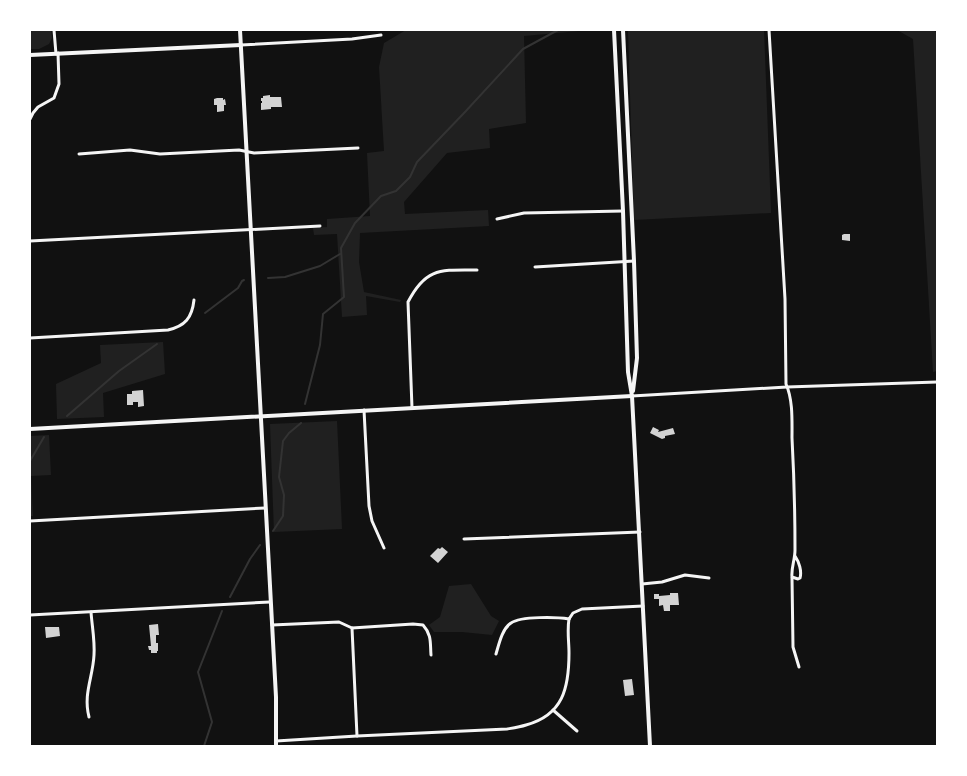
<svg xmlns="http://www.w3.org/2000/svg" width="967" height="776" font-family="'IBM Plex Sans',sans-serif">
<rect width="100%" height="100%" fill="#111"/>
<g fill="#202020">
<path d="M30,30H51L52,38L49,44L39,49H30Z"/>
<path d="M406,30H590L524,36L526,123L489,129L490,148L447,153L404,202L405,214L488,210L489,226L360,233L359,262L364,292L401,300L400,302L366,296L367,315L342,317L337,234L314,235L313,228L327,227V219L370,216L367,153L384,151L379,67L384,43Z"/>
<path d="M628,30H764L771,213L634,220Z"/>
<path d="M897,30H933L937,33V371L933,372L913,39Z"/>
<path d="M163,342L165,374L103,393L104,417L57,419L56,384L101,363L100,345Z"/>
<path d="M337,421L342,529L274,532L270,424Z"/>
<path d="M49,435L51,475L31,476L33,516H30V436Z"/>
<path d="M471,584L491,616L499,621L492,635L462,632H434L429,625L440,617L449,586Z"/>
</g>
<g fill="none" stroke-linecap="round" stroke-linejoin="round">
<g stroke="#333" stroke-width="2">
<path d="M268,278L285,277L320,266L340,254"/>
<path d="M205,313L238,288L242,281L244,280"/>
<path d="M305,404L320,345L323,314L344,297L341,248L355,223L381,196L396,191L410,177L417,162L465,112L523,49L558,30"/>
<path d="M67,416L119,371L157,344"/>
<path d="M30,461L44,437"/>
<path d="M273,531L283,516L284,495L279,477L283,441L289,433L301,423"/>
<path d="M230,597L250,559L260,545"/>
<path d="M204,746L212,722L198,672L222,611"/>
</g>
</g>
<g fill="#d3d3d3">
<path d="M270,95V97H281L282,107H271V109L261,110V103H262V101H261V98H263V96Z"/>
<path d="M217,98H223V100L225,99L226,105H224V111L217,112V105H214V99Z"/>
<path d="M844,234H850V241L842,240V235Z"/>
<path d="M143,390L144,406L138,407V402H133V405H127V394H132V391Z"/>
<path d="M653,427L659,430L658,432L673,428L675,434L665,436V438L662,439L650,433Z"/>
<path d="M442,547L448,552L438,563L430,556L438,548L440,549Z"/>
<path d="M670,593H678L679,605H670V611H664L663,605L659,606V599H654V594H659V596L670,595Z"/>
<path d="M158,624L159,635H156V643H158V651H157V653H151V650H149L148,646H151L149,625Z"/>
<path d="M45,627H59L60,636L46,638Z"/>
<path d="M632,679L634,695L625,696L623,680Z"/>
</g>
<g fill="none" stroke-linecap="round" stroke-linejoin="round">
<g stroke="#f5f5f5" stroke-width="3">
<path d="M54,30L56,54"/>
<path d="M769,30L785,299L786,384C793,400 792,420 792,438C794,475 795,513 795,550C795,560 791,568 792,577L798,579L800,578C802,571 799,562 795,556"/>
<path d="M241,45L352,39L381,35"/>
<path d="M30,119L33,113L38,107L54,98L59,84L58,53"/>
<path d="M79,154L130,150L160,154L239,150L254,153L358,148"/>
<path d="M497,219L524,213L623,211"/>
<path d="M30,241L320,226"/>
<path d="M535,267L634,261"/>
<path d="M30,338L168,330C185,326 192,318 194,300"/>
<path d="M632,396L787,387L937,382"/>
<path d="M412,408L408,302C426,267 441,270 477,270"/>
<path d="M364,410L369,506L372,521L384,548"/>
<path d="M30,521L265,508"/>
<path d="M464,539L640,532"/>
<path d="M792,578L793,647L799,667"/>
<path d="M642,584L662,582L685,575L709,578"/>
<path d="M30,615L270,602"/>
<path d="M569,619L573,613L582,609L643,606"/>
<path d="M272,625L339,622L352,628L413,624L423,625C432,635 430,643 431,655"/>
<path d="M352,628L357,736"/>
<path d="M496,654C499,644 502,629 511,623C521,616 557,617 569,619"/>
<path d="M553,710L577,731"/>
<path d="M89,717C83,694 93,677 94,655C95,641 92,626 91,612"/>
<path d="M276,741L357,736L507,729C513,728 520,727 526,725C563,715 569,688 569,653C569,642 567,630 569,619"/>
</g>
<g stroke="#f5f5f5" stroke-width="4">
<path d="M240,30L276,697V746"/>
<path d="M614,30L623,211L628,372L632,396L650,746"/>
<path d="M623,30L634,261L637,358L633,391"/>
<path d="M30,55L241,45"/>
<path d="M30,429L632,396"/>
</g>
</g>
<rect width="967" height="776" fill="none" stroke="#ffffff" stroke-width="62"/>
</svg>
